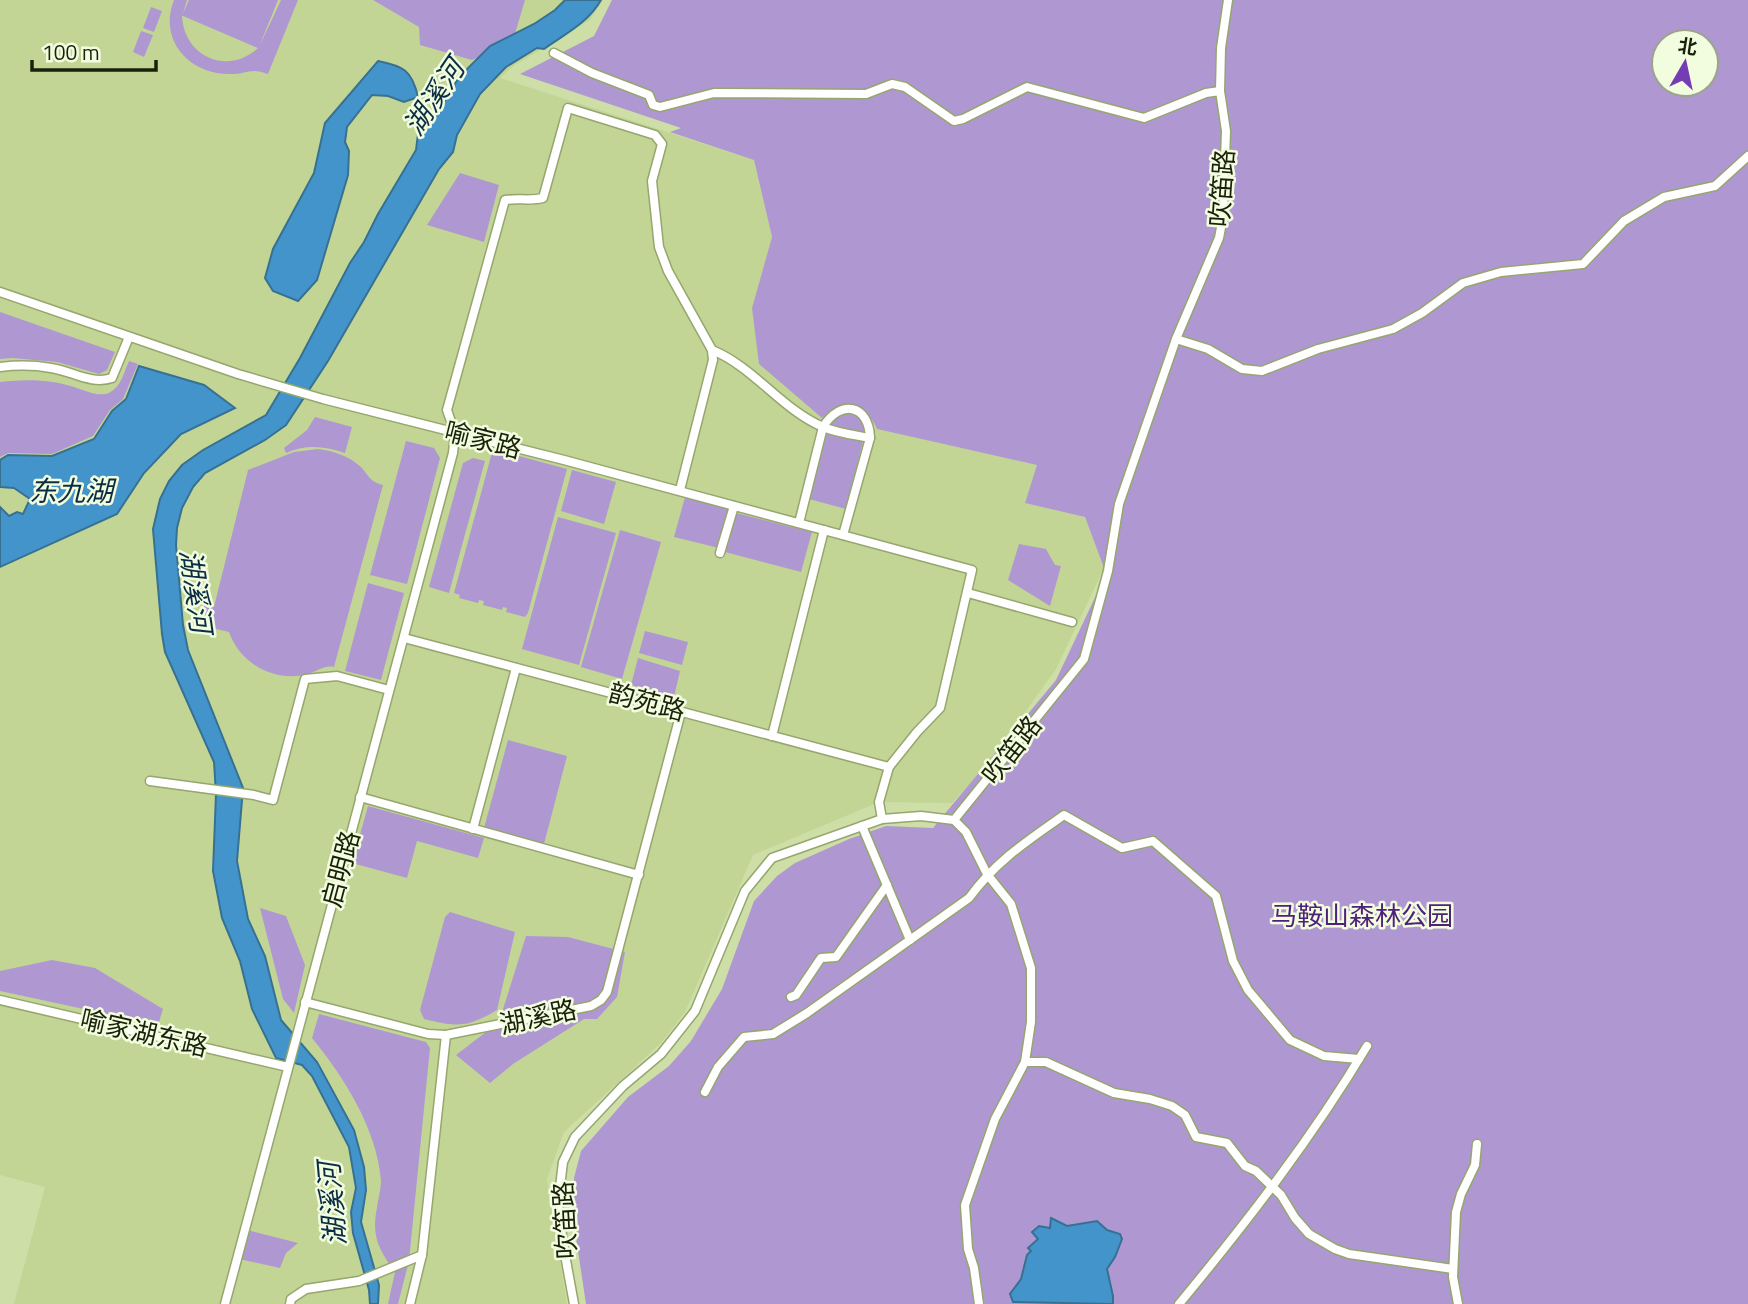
<svg xmlns="http://www.w3.org/2000/svg" width="1748" height="1304" font-family="'Titillium Web','Noto Sans SC',sans-serif">
<rect width="100%" height="100%" fill="#cddfa6"/>
<path fill="#c2d595" d="M0,0H603L590,20L515,65L500,78L754,160L772,237L752,308L837,406L855,405L871,416L877,429L1038,465L1025,503L1085,517L1104,568L1056,669L988,764L952,803L879,802L753,855L685,1012L661,1043L564,1132L547,1179L567,1304H14L45,1187L0,1175Z"/>
<g fill="#af98d2" fill-rule="evenodd">
<path d="M174,0H187L183,13L189,0H278L259,47L281,0H298L268,74C251,67 247,74 231,74C189,75 158,40 174,0ZM182,16H183L258,48C228,76 184,57 182,16Z"/>
<path d="M373,0H525L512,44L472,60L420,45L419,27Z"/>
<path d="M612,0H1748V1304H586L572,1211L574,1178L581,1151L628,1097L669,1066L691,1041L722,989L754,901L777,876L795,863L849,839L886,826L933,828L1056,680L1108,570L1105,562L1104,568L1085,517L1025,503L1037,465L877,429C871,414 854,397 836,407C831,409 826,415 822,418L759,364L752,308L772,237L754,160L670,132L681,128L520,74L594,36ZM1664,42H1706V84H1664Z"/>
<path d="M151,7L162,11L154,32L143,28Z"/>
<path d="M141,31L153,35L144,57L133,52Z"/>
<path d="M460,173L499,185L484,242L427,225Z"/>
<path d="M0,312L115,352L107,370L99,374L57,362L12,358L0,359Z"/>
<path d="M129,361L138,364L123,399L110,410L93,436L52,454L8,453L0,457V382C26,379 52,379 77,388C86,391 99,397 109,393C121,387 124,372 129,361Z"/>
<path d="M848,413L858,414L865,423V433L846,509L809,499L828,425L838,415Z"/>
<path d="M315,417L352,427L345,453C324,446 306,444 286,453L284,448L307,430Z"/>
<path d="M406,441L434,448L440,458L407,584L370,575Z"/>
<path d="M318,449C334,451 349,456 361,467C370,477 369,481 383,485L334,667C324,665 318,671 308,674C275,683 240,664 229,632L199,625L204,605L214,607L248,470L294,452Z"/>
<path d="M493,449L567,469L528,613L525,617L506,612L507,608L503,607L502,610L483,605L484,601L479,600L478,603L459,598L460,595L454,593Z"/>
<path d="M473,458L485,461L449,593L429,587L463,463Z"/>
<path d="M572,470L616,482L604,524L561,511Z"/>
<path d="M685,497L730,509L719,548L674,537Z"/>
<path d="M736,513L812,532L801,572L725,552Z"/>
<path d="M558,517L616,533L579,665L522,649Z"/>
<path d="M620,530L661,542L622,679L581,667Z"/>
<path d="M1019,544L1046,549L1055,565L1061,566L1050,606L1008,580Z"/>
<path d="M368,583L404,593L381,680L345,671Z"/>
<path d="M645,631L688,642L682,665L639,653Z"/>
<path d="M638,658L680,671L674,697L631,685Z"/>
<path d="M508,740L567,756L544,844L484,828Z"/>
<path d="M368,806L484,838L478,858L417,841L407,878L352,863Z"/>
<path d="M260,908L286,916L305,965L294,1013L283,999Z"/>
<path d="M450,912L515,932L497,1010C467,1028 457,1027 424,1019L420,1010L445,917Z"/>
<path d="M526,936L568,937L625,952L617,997L597,1019H584L513,1064L490,1083L456,1055L499,1022Z"/>
<path d="M52,960L95,968L163,1009L158,1025L0,991V971Z"/>
<path d="M319,1014L426,1042L430,1048L409,1261L398,1304H388L395,1272C379,1250 371,1236 377,1208C378,1199 381,1189 381,1181C377,1129 344,1077 312,1038Z"/>
<path d="M247,1230L298,1243L286,1253L280,1268L239,1259Z"/>
</g>
<g fill="#4494cc" stroke="#377192" stroke-width="2">
<path d="M565,0H601C588,23 565,34 544,49L537,48L506,67L480,94L457,135L453,152L439,169L328,361L286,425L265,440L205,473L193,487L182,508L177,528L176,545L183,625L188,650L243,788L237,861L248,919L265,956L281,1020L317,1062L354,1130L364,1167L366,1190L361,1222L379,1285L378,1304H370L369,1290L353,1233L351,1212L356,1188L349,1147L312,1076L302,1065L276,1058L252,1009L240,961L222,918L213,871L216,794L214,762L165,652L162,634L153,529L160,499L169,481L182,465L203,450L266,415L300,358L350,263L364,242L378,214L416,150L418,134L434,119L459,77L490,46L534,24L555,10Z"/>
<path d="M378,61C403,66 412,70 418,97L404,102L388,96L372,95L347,127L345,142L349,151L348,175L317,280L298,301L273,291L265,278L273,249L314,173L325,123Z"/>
<path d="M139,366L204,385L235,408L181,434L144,473L117,514L0,567V507L9,516L17,512L23,514L30,499L14,488L0,487V460L8,455L52,456L94,439L112,411L126,399Z"/>
<path d="M1051,1218L1067,1226L1097,1221L1107,1230L1120,1234L1122,1239L1115,1257L1107,1269L1113,1296V1304L1013,1302L1010,1294L1021,1279L1027,1255L1031,1251L1028,1248L1038,1239L1032,1232L1039,1226L1050,1228Z"/>
</g>
<g fill="none" stroke-linecap="round" stroke-linejoin="round">
<defs>
<g id="minor">
<path d="M554,53L592,73L649,95L653,105L660,107L714,93L866,94L892,84L905,87L954,121L963,119L1027,87L1144,118L1206,93L1220,91"/>
<path d="M0,292L238,374L323,399L564,460L972,570L940,708L917,732L889,767L879,802L882,819"/>
<path d="M1176,339L1208,349L1242,369L1262,371L1318,349L1393,329L1422,313L1463,283L1501,272L1583,264L1624,221L1664,197L1715,186L1748,156"/>
<path d="M712,350C754,367 781,409 823,427C837,433 855,435 870,438"/>
<path d="M0,367C17,365 34,365 51,368C72,371 91,385 112,378L129,337"/>
<path d="M799,523L823,427C840,399 869,404 870,438L843,535"/>
<path d="M720,553L734,506"/>
<path d="M968,593L1072,622"/>
<path d="M404,638L889,767"/>
<path d="M772,736L824,530"/>
<path d="M150,781L254,795L273,800L305,679L337,676L389,690"/>
<path d="M360,797L639,875"/>
<path d="M954,820L966,832L987,874L1011,904L1031,968V1022L1025,1062L995,1119L965,1205L968,1249L974,1268L979,1304"/>
<path d="M862,826L910,940"/>
<path d="M473,829L516,668"/>
<path d="M791,997L796,995L821,958L836,957L887,885"/>
<path d="M0,1000L288,1067"/>
<path d="M305,1002L428,1034L446,1035L591,1006L601,1000L607,992L681,712"/>
<path d="M1025,1062H1046L1114,1093L1150,1099L1172,1106L1185,1115L1196,1137L1227,1143L1245,1166L1256,1171L1281,1195L1295,1218L1309,1234L1335,1249L1349,1254L1453,1269"/>
<path d="M705,1092L718,1067L744,1037L773,1034L807,1013L969,898C996,861 1027,841 1064,815L1122,848L1153,841L1216,896L1233,961L1248,990L1290,1040L1324,1056L1359,1059"/>
<path d="M225,1304L453,453L455,433L447,410L505,200C518,198 530,201 543,198L568,108L655,135L662,144L652,181L659,247L668,271L712,350L713,360L680,490"/>
<path d="M290,1304L291,1299L306,1289L359,1281L422,1255"/>
<path d="M410,1304L422,1255L446,1035"/>
<path d="M574,1304L563,1244L558,1203L563,1162L575,1137L623,1086L661,1054L695,1011L745,891L772,858L882,819L921,816L954,820L1084,659L1108,571L1119,504L1176,339L1219,238L1223,217L1226,131L1220,91L1221,48L1228,0"/>
<path d="M1179,1304C1247,1222 1312,1138 1367,1046"/>
<path d="M1458,1304L1453,1277L1456,1212L1461,1194L1475,1165L1477,1144"/>
</g>
</defs>
<use href="#minor" stroke="#95a66e" stroke-width="11"/>
<use href="#minor" stroke="#fff" stroke-width="8"/>
</g>
<g text-anchor="middle" stroke-width="5" stroke-linejoin="round" paint-order="stroke">
<g font-size="26" fill="#1a200a" stroke="#f2fcdf">
<text transform="translate(1222 188) rotate(-86)" y="9">吹笛路</text>
<text transform="translate(483 440) rotate(14)" y="9">喻家路</text>
<text transform="translate(647 702) rotate(15)" y="9">韵苑路</text>
<text transform="translate(1012 750) rotate(-52)" y="9">吹笛路</text>
<text transform="translate(341 869) rotate(-75)" y="9">启明路</text>
<text transform="translate(538 1017) rotate(-12)" y="9">湖溪路</text>
<text transform="translate(144 1033) rotate(13)" y="9">喻家湖东路</text>
<text transform="translate(565 1220) rotate(-93)" y="9">吹笛路</text>
</g>
<g font-size="26" fill="#4e217b" stroke="#f2fcdf">
<text x="1362" y="925">马鞍山森林公园</text>
</g>
<g font-size="28" font-style="italic" fill="#0a2d44" stroke="#f2fcdf">
<text transform="translate(434 97) rotate(-56)" y="10">湖溪河</text>
<text x="71" y="501">东九湖</text>
<text transform="translate(196 591) rotate(82)" y="10">湖溪河</text>
<text transform="translate(332 1204) rotate(-95)" y="10">湖溪河</text>
</g>
</g>
<g transform="translate(1685 63) rotate(9)"><circle r="33" fill="#f2fcdf" stroke="#9ca48a" stroke-width="2"/>
<path d="M0-5L12 26L0 18L-12 26Z" fill="#753db3"/>
<text y="-10" font-size="19" font-weight="bold" text-anchor="middle" fill="#1a200a">北</text>
</g>
<path d="M32 60v10h124v-10" fill="none" stroke="#1a200a" stroke-width="3.5"/>
<text x="42" y="60" font-size="21" fill="#1a200a" stroke="#f2fcdf" stroke-width="5" paint-order="stroke">100 m</text>
</svg>
